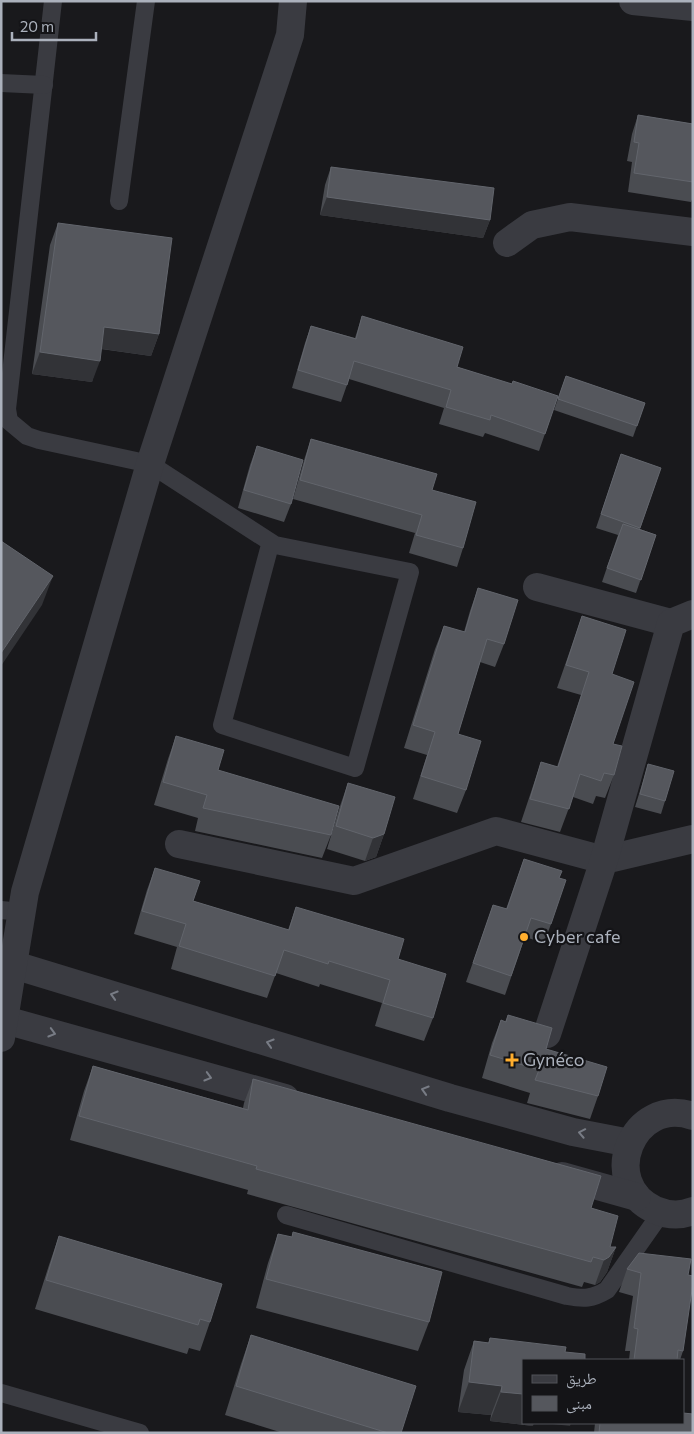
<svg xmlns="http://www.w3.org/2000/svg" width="694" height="1434" font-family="Commissioner,'Noto Naskh Arabic',sans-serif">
<rect width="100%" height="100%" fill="#19191c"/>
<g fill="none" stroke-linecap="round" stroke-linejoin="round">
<g stroke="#3a3b41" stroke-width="18">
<path d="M53,1L7,409L9,421L27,436L39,440L150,464L275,545L410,572L355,768L222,725L270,545"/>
<path d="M1,83L44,85"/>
<path d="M119,201L146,1"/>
<path d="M1,910L22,912"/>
<path d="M286,1215L567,1296C584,1299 592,1299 607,1290L661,1213"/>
<path d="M1,1393L140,1433"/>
</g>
<g stroke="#3a3b41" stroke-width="28">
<path d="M507,243L532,225L570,217L693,232"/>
<path d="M537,587L671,623"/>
<path d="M179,844L354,881L496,831L604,860L693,839"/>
<path d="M14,965L450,1098L573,1132L630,1143"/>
<path d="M5,1020L285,1098"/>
<path d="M547,1034L604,860L671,623L693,614"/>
<path d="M1,1038L25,892L150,464L290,35L293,1"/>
<path d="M693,1116C633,1095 597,1183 655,1210C667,1215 681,1216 693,1211"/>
<path d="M562,1176L637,1197"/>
</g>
<path stroke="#3a3b41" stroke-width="28" d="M633,1L693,7"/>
</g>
<g fill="#4a4c51">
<path d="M638,115L693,124V197L691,202L628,192L632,162L627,161L632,134Z"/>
<path d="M331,167L490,220L483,238L320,215L325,185Z"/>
<path d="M58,223L159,334L151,356L101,349L92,382L32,374L50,245Z"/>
<path d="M362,316L457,367L512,384L558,396L539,451L485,433L483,437L439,424L444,408L349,379L341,402L292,388L305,343L311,326L355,338Z"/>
<path d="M566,376L645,403L633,437L554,410Z"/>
<path d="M311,439L432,490L463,548L457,567L409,553L415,533L293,499L305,457Z"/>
<path d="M257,446L291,504L284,522L238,508L250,465Z"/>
<path d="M621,454L661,468L640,529L656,535L636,593L602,582L618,535L596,528Z"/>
<path d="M478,588L504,644L495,667L480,662L458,734L466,790L457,813L413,799L427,755L404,748L435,649L444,626L464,632L470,611Z"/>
<path d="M582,616L612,674L614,775L605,798L596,796L593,804L573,797L560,832L521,822L541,762L557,767L581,695L557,688Z"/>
<path d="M176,736L218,770L331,835L322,858L195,831L198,818L154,805L168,759Z"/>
<path d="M648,764L665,801L661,814L635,807L644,778Z"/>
<path d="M348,783L384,834L376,857L365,861L327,849L340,806Z"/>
<path d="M524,859L559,878L551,924L544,943L525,937L505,995L466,982L493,905L506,909Z"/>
<path d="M155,868L193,901L288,930L296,907L398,959L433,1018L424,1041L375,1026L382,1003L320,984L319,987L276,973L267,998L171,969L177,947L134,934L147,890Z"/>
<path d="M508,1015L598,1096L590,1119L527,1103L530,1093L482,1078L492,1043L501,1020L505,1022Z"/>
<path d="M93,1066L243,1108L244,1103L253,1079L591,1208L610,1247H616L607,1272L600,1282L595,1285L584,1282L582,1287L247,1194L248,1190L70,1140L84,1091Z"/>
<path d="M278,1234L429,1322L418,1351L256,1308L268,1263Z"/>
<path d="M59,1236L210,1322L200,1351L189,1348L187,1354L35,1309L49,1265Z"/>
<path d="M627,1269L688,1275L683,1351L680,1360H629L630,1351H625L633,1296L619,1292Z"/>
<path d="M251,1335L401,1433H283L225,1415L241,1364Z"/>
<path d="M490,1338L523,1360L533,1426L490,1421L491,1415L458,1412L464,1370L474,1341L488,1343Z"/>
<path d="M595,1423H683L693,1433H594Z"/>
</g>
<g fill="#323337">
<path d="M327,197L490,220L483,238L320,215Z"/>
<path d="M104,327L159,334L151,356L96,348Z"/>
<path d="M40,352L100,361L92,382L32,374Z"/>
<path d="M53,576L42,605L1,666V653Z"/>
<path d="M384,834L376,857L365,861L373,838Z"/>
<path d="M616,1247L607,1272L600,1282L595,1285L604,1260Z"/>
<path d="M469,1382L502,1386L491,1415L458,1412Z"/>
<path d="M501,1392L523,1394V1423H534L533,1426L490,1421Z"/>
<path d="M544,1423H571L570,1426Z"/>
</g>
<g fill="#55575d" stroke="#62656c">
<path d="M638,115L693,124V182L634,173L639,143L634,142Z"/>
<path d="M331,167L494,188L490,220L327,197Z"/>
<path d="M58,223L172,238L159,334L104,327L100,361L40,352Z"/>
<path d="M362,316L463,347L457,367L512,384L513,381L558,396L545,434L491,415L490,420L446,407L451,390L354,361L347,385L298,370L311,326L356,339Z"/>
<path d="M566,376L645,403L637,426L558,399Z"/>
<path d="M311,439L437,474L432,490L476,502L463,548L416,535L422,515L300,480Z"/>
<path d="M257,446L303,460L291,504L244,490Z"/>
<path d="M621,454L661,468L640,528L601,514Z"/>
<path d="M623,524L656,535L641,580L607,568Z"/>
<path d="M1,541L53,576L1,653Z"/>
<path d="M478,588L518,600L504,644L487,639L458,734L481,741L466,790L421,776L435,732L413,725L444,626L465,632Z"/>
<path d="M582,616L626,630L612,674L634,682L613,744L622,746L614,775L604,773L601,781L580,774L569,809L530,799L541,762L558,767L589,672L566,665Z"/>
<path d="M176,736L224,750L218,770L339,806L331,835L203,808L207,795L163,782Z"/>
<path d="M648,764L674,771L665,801L640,794Z"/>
<path d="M348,783L395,797L384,834L373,838L336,826Z"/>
<path d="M524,859L562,871L559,878L566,880L551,924L531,918L511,976L473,963L493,905L507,909Z"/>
<path d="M155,868L200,881L193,901L289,930L296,907L404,939L398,959L446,974L433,1018L383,1003L390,980L329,961L328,964L284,950L275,976L179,946L186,924L142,911Z"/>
<path d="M508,1015L552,1028L546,1049L607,1067L598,1096L535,1080L539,1070L490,1055L501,1020L506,1022Z"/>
<path d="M93,1066L248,1110L253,1079L601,1176L591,1208L618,1216L610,1247H616L609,1257L604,1260L593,1257L591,1262L256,1169L257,1166L79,1116Z"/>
<path d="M293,1232L442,1272L429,1322L266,1279L278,1234L292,1237Z"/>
<path d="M59,1236L222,1284L210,1322L200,1319L198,1325L46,1280Z"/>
<path d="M639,1253L691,1259L688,1275L693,1276V1283L683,1351L678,1350L677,1360H634L638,1329L634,1328L641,1273L627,1269Z"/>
<path d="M251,1335L416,1386L401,1433H388L236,1386Z"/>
<path d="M490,1338L566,1347L565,1352L585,1354V1360H523V1394L501,1392L502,1386L469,1382L474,1341L489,1343Z"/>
<path d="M683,1413L693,1414V1433H599L600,1423H683Z"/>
</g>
<defs><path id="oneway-chevron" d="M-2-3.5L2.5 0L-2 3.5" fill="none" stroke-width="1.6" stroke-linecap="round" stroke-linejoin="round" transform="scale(1.25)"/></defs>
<g stroke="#787c85">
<use href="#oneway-chevron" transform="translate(114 995) rotate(-163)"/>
<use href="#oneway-chevron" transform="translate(52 1033) rotate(16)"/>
<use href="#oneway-chevron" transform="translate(270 1043) rotate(-163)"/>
<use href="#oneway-chevron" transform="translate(208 1077) rotate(16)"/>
<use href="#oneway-chevron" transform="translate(425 1090) rotate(-163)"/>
<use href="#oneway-chevron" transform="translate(582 1133) rotate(-169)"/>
</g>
<g fill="#ffae2e" stroke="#141417" stroke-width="2">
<circle cx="524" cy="937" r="5"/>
<path d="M509.5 1052.5h5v5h5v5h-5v5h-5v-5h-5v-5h5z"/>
</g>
<g text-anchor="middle" stroke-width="4.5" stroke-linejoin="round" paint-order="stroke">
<g font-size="18" fill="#abb1bc" stroke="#141417" text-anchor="start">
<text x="534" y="943">Cyber cafe</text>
<text x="523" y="1066">Gynéco</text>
</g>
</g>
<rect width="694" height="1434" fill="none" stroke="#abb1bc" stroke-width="5"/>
<rect x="522" y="1359" width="162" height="65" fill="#141417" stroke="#505359"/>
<rect x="532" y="1375" width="25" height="8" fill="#3a3b41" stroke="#505359"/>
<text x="566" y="1384" font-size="15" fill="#abb1bc">طريق</text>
<rect x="532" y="1396" width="25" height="15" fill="#55575d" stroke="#505359"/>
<text x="566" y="1409" font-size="15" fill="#abb1bc">مبنى</text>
<path d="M12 32v8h84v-8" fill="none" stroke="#abb1bc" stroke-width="2.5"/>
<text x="20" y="32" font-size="15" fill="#abb1bc" stroke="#141417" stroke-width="4" paint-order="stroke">20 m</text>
</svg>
